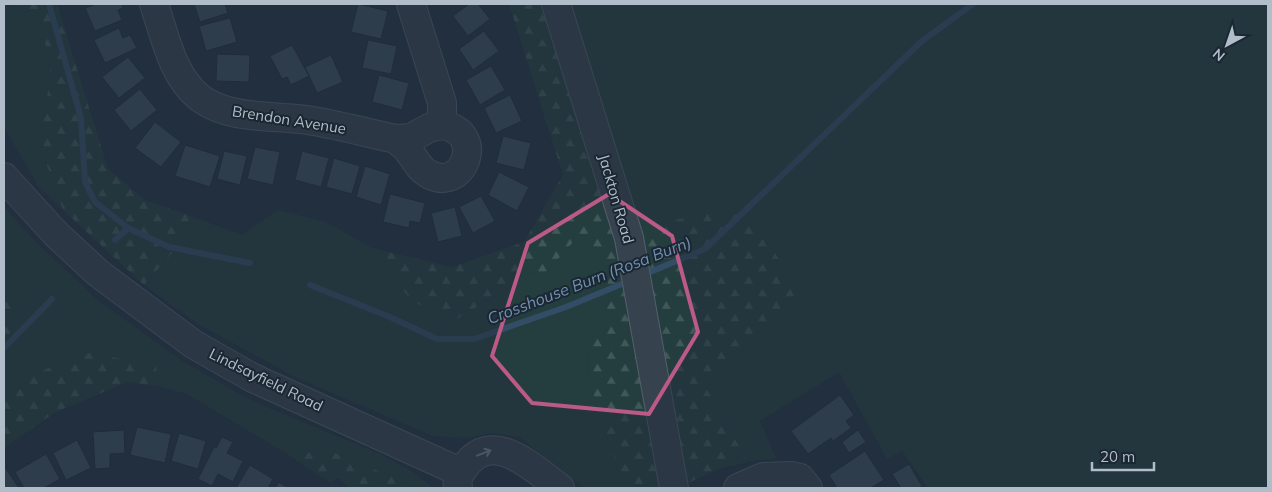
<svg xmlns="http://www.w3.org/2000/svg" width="1272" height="492" font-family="Mulish,sans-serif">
<defs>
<pattern id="forest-firs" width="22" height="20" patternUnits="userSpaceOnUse" patternTransform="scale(1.25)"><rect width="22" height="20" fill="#243e3f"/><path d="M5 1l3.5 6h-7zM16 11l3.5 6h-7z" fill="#415859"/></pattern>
</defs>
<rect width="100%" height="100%" fill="#22303e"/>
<g fill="#243e3f">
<path d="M4,4H9L40,19L51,73L39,143L63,210L38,186L4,127Z"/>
<path d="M562,4H1268V488H928L902,451L887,459L839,372L760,421L776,458L748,462L701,379L805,300L634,228Z"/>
<path d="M4,207L37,243L99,301L184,362L252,401L380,454L413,472L433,488H411L398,479L314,444L300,463L284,452L187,394L158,386L156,365L38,372L4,400V346L8,342L20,308L4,296Z"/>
<path d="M278,210L326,222L372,248L412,302L457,319L496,295L525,273L545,274L573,242L607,268L609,299L601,323L588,345L589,382L624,488H584L519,437L491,433L467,438L433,436L297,378L198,324L144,285L172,253L191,216L242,235Z"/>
</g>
<g fill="url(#forest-firs)">
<path d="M9,4H57L108,169L145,200L191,216L172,253L144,285L63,210L39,143L51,73L40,19Z"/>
<path d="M509,4H547L624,252L669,488H624L589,382L588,345L601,323L609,299L607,268L573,242L545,274L525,273L496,295L457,319L412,302L372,248L452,267L524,242L563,175Z"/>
<path d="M745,206L805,300L701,379L748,462L721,468L686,484L634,228Z"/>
<path d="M4,296L20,308L8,342L4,346Z"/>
<path d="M89,353L156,365L158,386L127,382L54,413L4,448V400L38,372Z"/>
<path d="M314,444L398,479L411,488H350L337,477L331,483L300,463Z"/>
</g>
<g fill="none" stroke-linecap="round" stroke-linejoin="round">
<g stroke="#344d67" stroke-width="6">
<path d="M49,4L81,118L85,182L95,202L128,228L169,247L250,263"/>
<path d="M115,240L128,228"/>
<path d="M643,275L705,249L922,41L973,4"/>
<path d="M310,285L390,317L437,339H474L566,307L629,281"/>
<path d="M4,348L52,299"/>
</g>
</g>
<g fill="#3d4f5d" stroke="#1d2935">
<path d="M96,4H122L123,8L118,10L122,20L95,31L85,8Z"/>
<path d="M194,4H225L228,13L200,22Z"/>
<path d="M358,4L388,11L381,39L351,32Z"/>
<path d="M469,4H478L490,19L468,36L453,16Z"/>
<path d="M230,18L237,42L206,51L199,26Z"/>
<path d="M119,28L123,38L130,35L137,48L105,63L94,40Z"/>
<path d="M484,31L499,51L473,70L459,49Z"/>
<path d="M368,40L397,46L391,74L362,68Z"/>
<path d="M292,45L309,76L291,85L287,77L282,79L270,56Z"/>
<path d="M217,54L250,55L249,82L216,81Z"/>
<path d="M331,55L343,82L317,93L305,67Z"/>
<path d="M128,57L145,78L119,98L102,77Z"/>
<path d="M491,66L505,90L480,105L466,80Z"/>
<path d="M379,75L409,83L402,110L372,102Z"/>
<path d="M140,89L157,110L131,131L114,110Z"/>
<path d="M510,95L522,121L496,133L484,108Z"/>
<path d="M155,122L181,142L161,167L135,148Z"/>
<path d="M503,136L531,143L524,170L496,163Z"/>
<path d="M185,145L220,156L210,187L175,176Z"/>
<path d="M255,147L280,152L273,185L247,179Z"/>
<path d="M224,151L247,156L240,185L217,179Z"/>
<path d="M302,151L329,158L321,187L295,180Z"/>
<path d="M334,158L360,166L352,194L326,187Z"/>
<path d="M365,166L390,174L381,205L356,197Z"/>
<path d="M499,172L529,187L517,211L488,195Z"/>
<path d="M390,194L425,203L420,223L410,221L409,228L383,222Z"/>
<path d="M481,196L495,221L473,233L459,207Z"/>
<path d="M455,207L462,236L438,242L431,213Z"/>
<path d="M840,395L854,415L846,421L851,428L833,441L831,438L808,454L791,431Z"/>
<path d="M137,427L171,434L165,463L130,455Z"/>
<path d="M124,430L125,453L110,454V468L95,469L93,432Z"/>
<path d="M858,430L866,442L849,453L842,442Z"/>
<path d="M179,433L206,441L198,469L171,461Z"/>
<path d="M222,437L233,442L227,453L243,461L233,482L218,474L212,486L198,479L214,447L216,448Z"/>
<path d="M77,440L91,468L66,480L53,453Z"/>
<path d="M865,451L884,480L871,488H837L829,475Z"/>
<path d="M46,454L60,479L44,488H24L15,472Z"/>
<path d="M909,464L922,486L918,488H901L892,474Z"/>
<path d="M250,465L273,479L268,488H236Z"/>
<path d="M4,466L19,488H4Z"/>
<path d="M279,482L288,488H275Z"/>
</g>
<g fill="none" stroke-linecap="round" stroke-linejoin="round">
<defs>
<g id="minor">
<path d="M154,4C165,36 172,76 200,98C230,120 272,115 307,120C336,124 366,133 396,139"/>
<path d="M411,4L442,103V125"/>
<path d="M556,4L629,238L674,488"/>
<path d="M442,125C488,132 463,196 427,173C418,168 414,157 407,149C404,146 400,143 396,139L411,138L429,128Z"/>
<path d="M4,177L56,234L98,273L193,344L253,378L460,472"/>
<path d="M458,488C456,478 460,472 467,464C495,429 535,470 560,488"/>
<path d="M738,488L763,477L791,476L800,478L808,488"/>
</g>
</defs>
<use href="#minor" stroke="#54606c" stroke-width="30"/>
<use href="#minor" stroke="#36424e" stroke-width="28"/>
</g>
<defs><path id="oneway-shaft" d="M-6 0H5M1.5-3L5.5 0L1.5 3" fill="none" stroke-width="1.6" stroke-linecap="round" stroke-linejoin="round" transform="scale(1.25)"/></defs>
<use stroke="#7a8692" href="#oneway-shaft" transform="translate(484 453) rotate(-21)"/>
<path d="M0 0H1272V492H0ZM609,194L672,236L698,332L649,414L532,403L492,356L528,243Z" fill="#22303e" fill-opacity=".55" fill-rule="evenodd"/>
<path fill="none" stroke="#bb5a87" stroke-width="4" stroke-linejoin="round" d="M609,194L672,236L698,332L649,414L532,403L492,356L528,243Z"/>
<g text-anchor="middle" stroke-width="4" stroke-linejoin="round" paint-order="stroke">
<g font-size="15" fill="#b1bdc9" stroke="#1b2733">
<text transform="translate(289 120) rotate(9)" y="5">Brendon Avenue</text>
<text transform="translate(616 199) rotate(74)" y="5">Jackton Road</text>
<text transform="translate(266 380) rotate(26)" y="5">Lindsayfield Road</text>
</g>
<g font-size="16" font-style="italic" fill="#7090af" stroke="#1b2733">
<text transform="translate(589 280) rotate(-21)" y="6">Crosshouse Burn (Rosa Burn)</text>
</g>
</g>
<rect width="1272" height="492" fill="none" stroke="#b1bdc9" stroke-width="10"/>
<g transform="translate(1227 45) rotate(220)" stroke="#1b2733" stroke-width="4" paint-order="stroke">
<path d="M0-4L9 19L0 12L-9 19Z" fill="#b1bdc9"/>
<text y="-8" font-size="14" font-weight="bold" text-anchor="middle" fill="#b1bdc9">N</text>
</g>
<path d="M1092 462v8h62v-8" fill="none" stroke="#b1bdc9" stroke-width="2.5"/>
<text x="1100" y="462" font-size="15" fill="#b1bdc9" stroke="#1b2733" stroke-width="4" paint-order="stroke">20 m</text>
</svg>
